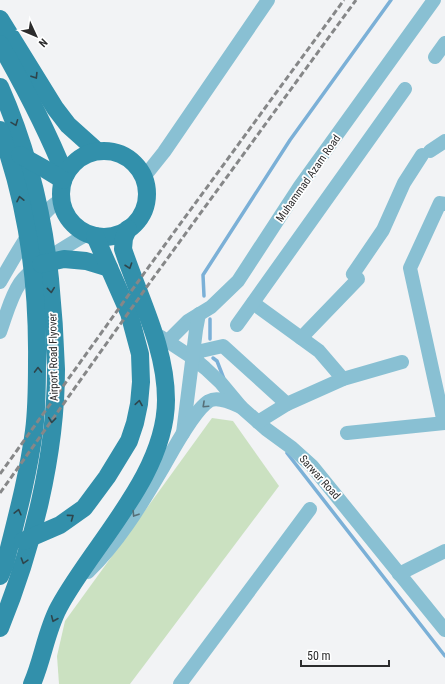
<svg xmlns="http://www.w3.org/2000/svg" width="445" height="684" font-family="'Roboto Condensed',sans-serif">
<rect width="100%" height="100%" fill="#f2f3f5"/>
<path fill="#cbe1c1" d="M212,418L233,421L279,486L130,684H59L57,656L65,621Z"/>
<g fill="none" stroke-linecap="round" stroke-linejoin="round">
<g stroke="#7bb0d7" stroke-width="3.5">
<path d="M204,296L203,275L290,140L391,0"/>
<path d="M210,339V319"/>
<path d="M213,358L217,361L224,379"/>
<path d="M287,453L445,656"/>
</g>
<g stroke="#89c0d3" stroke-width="14">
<path d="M435,57L445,43"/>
<path d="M430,151L445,141"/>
<path d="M144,177L164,152L268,0"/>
<path d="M0,282C13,260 38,212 61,200"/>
<path d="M253,303L319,351L343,379"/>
<path d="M237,325L405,89"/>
<path d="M0,332C6,316 10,298 20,283C31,266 69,245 87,234"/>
<path d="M161,337L193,358L205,368L221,383L241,407L266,429L292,448L312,466L445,630"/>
<path d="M301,338L358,279L353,274L383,230L404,183L422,155"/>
<path d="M168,341L188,321L211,307L238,281L300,186L434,0"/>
<path d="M193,358L201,351L223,346L287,404"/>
<path d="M258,422L287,404L343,379L402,362"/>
<path d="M444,423L410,268L440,203L445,204"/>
<path d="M183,433L196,330L199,314"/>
<path d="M347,433L445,423"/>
<path d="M88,572C118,543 140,507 161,471C171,454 193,411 209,401C218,396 232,403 241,407"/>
<path d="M399,574L445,551"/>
<path d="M180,684L310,509"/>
</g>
<g stroke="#3290ab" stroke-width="18">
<path d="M0,19L55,108L68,125L97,151"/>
<path d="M0,44C24,86 47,130 65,175"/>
<path d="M0,87C27,148 43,213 50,279C53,309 55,339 56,369C56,455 32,550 0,628"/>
<path d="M0,130C27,203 38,285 37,362C37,385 37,408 34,431C28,476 16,520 5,564L0,576"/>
<circle cx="104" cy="194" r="43"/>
<path d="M20,155L45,169L63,180"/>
<path d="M41,264L64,259L86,261L109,268"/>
<path d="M23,541L60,525L84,508L107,477L129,441L135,423L139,404L141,382L140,354L129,313L95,236"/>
<path d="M32,684C43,659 46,631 59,607C93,544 166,475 166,400C166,347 139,298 123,249L124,238L128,229"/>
</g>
<g stroke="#868788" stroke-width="3" stroke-dasharray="6 3" stroke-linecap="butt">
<path d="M0,474L145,272L344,0"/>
<path d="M0,493L151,281L356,0"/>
</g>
</g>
<defs><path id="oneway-chevron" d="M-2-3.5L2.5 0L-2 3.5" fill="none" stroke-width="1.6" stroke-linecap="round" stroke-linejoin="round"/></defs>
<g stroke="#2e454c">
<use href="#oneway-chevron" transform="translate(35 76) rotate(58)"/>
<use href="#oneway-chevron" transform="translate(15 123) rotate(69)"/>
<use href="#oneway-chevron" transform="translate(20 199) rotate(-102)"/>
<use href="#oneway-chevron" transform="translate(129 266) rotate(71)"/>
<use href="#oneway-chevron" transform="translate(51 290) rotate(84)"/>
<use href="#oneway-chevron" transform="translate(38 370) rotate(-91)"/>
<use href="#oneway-chevron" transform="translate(139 403) rotate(-81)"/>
<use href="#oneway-chevron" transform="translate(52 420) rotate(96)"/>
<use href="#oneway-chevron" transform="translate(18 512) rotate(-76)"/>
<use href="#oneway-chevron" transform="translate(71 517) rotate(-36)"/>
<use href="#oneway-chevron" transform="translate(24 561) rotate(107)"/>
<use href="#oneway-chevron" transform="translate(54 619) rotate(113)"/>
</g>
<g stroke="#566f78">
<use href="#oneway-chevron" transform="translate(205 405) rotate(137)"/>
<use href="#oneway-chevron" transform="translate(135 514) rotate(122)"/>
</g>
<g text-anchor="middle" stroke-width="3.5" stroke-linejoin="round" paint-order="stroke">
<g font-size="11" fill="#2c2c2d" stroke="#fff">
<text transform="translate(308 178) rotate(-55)" y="4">Muhammad Azam Road</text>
<text transform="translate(53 357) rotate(-91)" y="4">Airport Road Flyover</text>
<text transform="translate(320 477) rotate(48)" y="4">Sarwar Road</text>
</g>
</g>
<g transform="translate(36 36) rotate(134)" stroke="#ffffff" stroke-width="3" paint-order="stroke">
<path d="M0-3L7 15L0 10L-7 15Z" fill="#2c2c2d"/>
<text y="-6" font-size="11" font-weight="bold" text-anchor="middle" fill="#2c2c2d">N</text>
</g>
<path d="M301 660v6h88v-6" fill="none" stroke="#2c2c2d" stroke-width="2"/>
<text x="307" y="660" font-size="12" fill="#2c2c2d" stroke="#ffffff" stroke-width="3" paint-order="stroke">50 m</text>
</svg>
